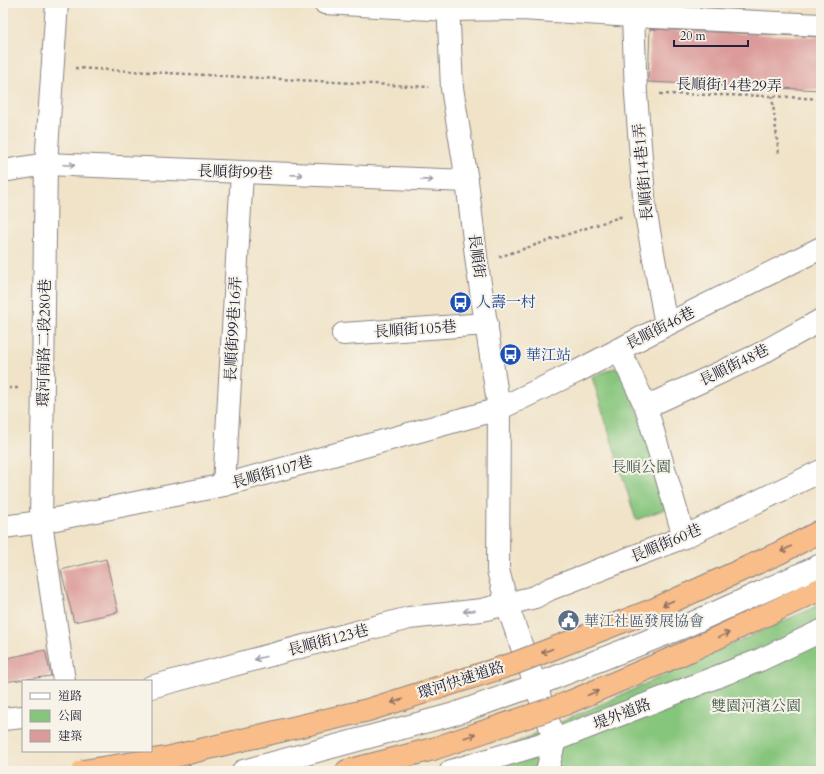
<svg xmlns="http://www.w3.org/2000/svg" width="824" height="774" font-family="Cardo,'Noto Serif TC',serif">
<rect width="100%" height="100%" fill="#f7f3e8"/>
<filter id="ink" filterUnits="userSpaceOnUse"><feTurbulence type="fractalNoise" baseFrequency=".025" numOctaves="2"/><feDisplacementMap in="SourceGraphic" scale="8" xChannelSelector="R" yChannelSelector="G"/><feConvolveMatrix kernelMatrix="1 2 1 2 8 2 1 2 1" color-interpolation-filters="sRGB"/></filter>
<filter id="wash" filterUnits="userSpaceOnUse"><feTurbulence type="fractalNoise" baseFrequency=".012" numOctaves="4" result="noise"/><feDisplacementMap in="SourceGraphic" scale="16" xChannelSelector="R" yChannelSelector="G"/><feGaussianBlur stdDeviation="0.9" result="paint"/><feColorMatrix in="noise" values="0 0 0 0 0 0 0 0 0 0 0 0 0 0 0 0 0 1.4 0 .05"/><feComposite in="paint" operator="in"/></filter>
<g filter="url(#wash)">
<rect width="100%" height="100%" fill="#f0e3c8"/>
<g fill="#86c57b" stroke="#54745b">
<path d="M614,368L622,369L673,506L636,520L592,377Z"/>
<path d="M821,604V771H454Z"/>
</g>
<g id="blocks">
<g fill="#db9b9a">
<path d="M650,29L821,37V90L648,82Z"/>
<path d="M106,559L118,612L74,622L61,570Z"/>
<path d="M45,650L51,676L3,682V659Z"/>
</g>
</g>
</g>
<g filter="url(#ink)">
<use href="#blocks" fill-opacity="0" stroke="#898282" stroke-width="1"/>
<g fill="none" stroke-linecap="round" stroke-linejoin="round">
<defs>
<g id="minor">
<path d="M57,3L46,164L41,522L64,681"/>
<path d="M325,3L448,10L522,9L633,16L821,25"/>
<path d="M448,3L452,88L467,181L477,264L499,409L498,570L507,605L555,740"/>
<path d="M633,16L636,94L645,209L666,325"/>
<path d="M3,171L46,164L467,181"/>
<path d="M343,334L487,324"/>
<path d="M619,349L646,407L684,537"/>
<path d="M646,407L760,354L821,320"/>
<path d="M224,485L242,173"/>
<path d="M3,527L41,522L224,485L499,409L578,371L666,325L821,248"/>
<path d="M151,687L409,618L482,610L535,597L550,589L684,537L821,471"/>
<path d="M3,719L23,717"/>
<path d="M243,771L454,714L536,685L686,626L821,565"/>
<path d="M451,771L555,740L760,660L821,631"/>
<path d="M547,771L555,740"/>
</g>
<g id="highway">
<path d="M689,651L821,589"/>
<path d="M347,771L433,749"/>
</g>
</defs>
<use href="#minor" stroke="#898282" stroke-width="24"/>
<use href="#highway" stroke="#898282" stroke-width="24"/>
<g stroke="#898282" stroke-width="2.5" stroke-dasharray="3 3" stroke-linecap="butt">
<path d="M75,68L429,87"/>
<path d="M660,94L772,96L821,99"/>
<path d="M772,96L779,155"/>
<path d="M499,257L623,216"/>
<path d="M3,388H20"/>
</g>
<use href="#minor" stroke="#fff" stroke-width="22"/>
<use href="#highway" stroke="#f8bd88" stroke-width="22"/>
<defs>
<g id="highway-bridge">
<path d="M433,749L565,704L689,651"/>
<path d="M83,771L171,757L368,710L513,664L655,609L779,553L821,531"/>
</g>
</defs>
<use href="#highway-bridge" stroke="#898282" stroke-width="24" stroke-linecap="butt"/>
<use href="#highway-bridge" stroke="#f8bd88" stroke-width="22"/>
</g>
<defs><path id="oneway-shaft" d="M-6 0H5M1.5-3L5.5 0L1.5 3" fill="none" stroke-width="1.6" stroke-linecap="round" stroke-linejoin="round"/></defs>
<g stroke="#9c9ca7">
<use href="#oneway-shaft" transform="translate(69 165) rotate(3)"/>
<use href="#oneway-shaft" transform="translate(297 175) rotate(2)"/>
<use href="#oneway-shaft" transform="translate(427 180) rotate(2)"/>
<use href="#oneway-shaft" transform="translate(469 611) rotate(174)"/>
<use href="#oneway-shaft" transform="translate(260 658) rotate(165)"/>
</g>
<g stroke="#8d7062">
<use href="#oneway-shaft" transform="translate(786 549) rotate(152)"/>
<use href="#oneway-shaft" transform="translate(668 603) rotate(156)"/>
<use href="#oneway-shaft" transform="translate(724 635) rotate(-25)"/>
<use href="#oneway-shaft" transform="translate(547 651) rotate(159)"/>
<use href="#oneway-shaft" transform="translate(593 693) rotate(-23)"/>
<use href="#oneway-shaft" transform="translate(397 701) rotate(162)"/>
<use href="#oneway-shaft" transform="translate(470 736) rotate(-18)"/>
</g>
</g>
<defs>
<symbol id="bus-disc" viewBox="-11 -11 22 22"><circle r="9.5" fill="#1a4fb4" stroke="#f7f3e8"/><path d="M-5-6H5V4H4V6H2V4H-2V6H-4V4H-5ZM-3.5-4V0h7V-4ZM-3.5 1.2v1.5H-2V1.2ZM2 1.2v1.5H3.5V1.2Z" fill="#fff"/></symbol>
<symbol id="civic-disc" viewBox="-11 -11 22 22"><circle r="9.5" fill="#5c6f8a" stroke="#f7f3e8"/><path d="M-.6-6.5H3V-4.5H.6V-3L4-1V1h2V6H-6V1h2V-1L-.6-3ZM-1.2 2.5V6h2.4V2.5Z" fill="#fff"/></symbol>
</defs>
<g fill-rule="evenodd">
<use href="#bus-disc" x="448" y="290" width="25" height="25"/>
<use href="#bus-disc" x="498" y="342" width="25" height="25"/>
<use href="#civic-disc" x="556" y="608" width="25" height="25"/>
</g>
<g text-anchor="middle" stroke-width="4" stroke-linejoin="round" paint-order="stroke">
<g font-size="15" fill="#22223b" stroke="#f7f3e8">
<text transform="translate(729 85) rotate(1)" y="5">長順街14巷29弄</text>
<text transform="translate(235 172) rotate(2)" y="5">長順街99巷</text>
<text transform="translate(643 172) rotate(-95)" y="5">長順街14巷1弄</text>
<text transform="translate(477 256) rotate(82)" y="5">長順街</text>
<text transform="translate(660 328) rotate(-27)" y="5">長順街46巷</text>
<text transform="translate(233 329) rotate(-87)" y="5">長順街99巷16弄</text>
<text transform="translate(415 329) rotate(-4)" y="5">長順街105巷</text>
<text transform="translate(44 343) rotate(-89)" y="5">環河南路二段280巷</text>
<text transform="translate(734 365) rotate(-26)" y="5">長順街48巷</text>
<text transform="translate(272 472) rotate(-16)" y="5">長順街107巷</text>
<text transform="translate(666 543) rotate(-23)" y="5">長順街60巷</text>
<text transform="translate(328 640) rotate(-15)" y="5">長順街123巷</text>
<text transform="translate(461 680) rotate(-18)" y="5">環河快速道路</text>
<text transform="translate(622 714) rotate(-21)" y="5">堤外道路</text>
</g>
<g font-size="15" fill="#164399" stroke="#f7f3e8" text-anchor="start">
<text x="476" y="307">人壽一村</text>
<text x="526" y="360">華江站</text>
</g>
<g font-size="15" fill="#455b51" stroke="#f7f3e8">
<text x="641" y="472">長順公園</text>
<text x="756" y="711">雙園河濱公園</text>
</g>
<g font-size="15" fill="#4e5e75" stroke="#f7f3e8" text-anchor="start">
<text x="584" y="626">華江社區發展協會</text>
</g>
</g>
<rect width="824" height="774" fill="none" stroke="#f7f3e8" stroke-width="16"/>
<rect x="22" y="680" width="130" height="72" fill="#f7f3e8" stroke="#a29fa3"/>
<rect x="30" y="693" width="20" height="6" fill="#ffffff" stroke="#a29fa3"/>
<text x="58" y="700" font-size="12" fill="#22223b">道路</text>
<rect x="30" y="710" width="20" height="12" fill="#86c57b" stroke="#a29fa3"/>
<text x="58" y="720" font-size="12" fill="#22223b">公園</text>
<rect x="30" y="730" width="20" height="12" fill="#db9b9a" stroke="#a29fa3"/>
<text x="58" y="740" font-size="12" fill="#22223b">建築</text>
<path d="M674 40v6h74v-6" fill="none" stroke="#22223b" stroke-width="2"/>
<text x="680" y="40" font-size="12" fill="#22223b" stroke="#f7f3e8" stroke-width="3" paint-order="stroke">20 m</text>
</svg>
